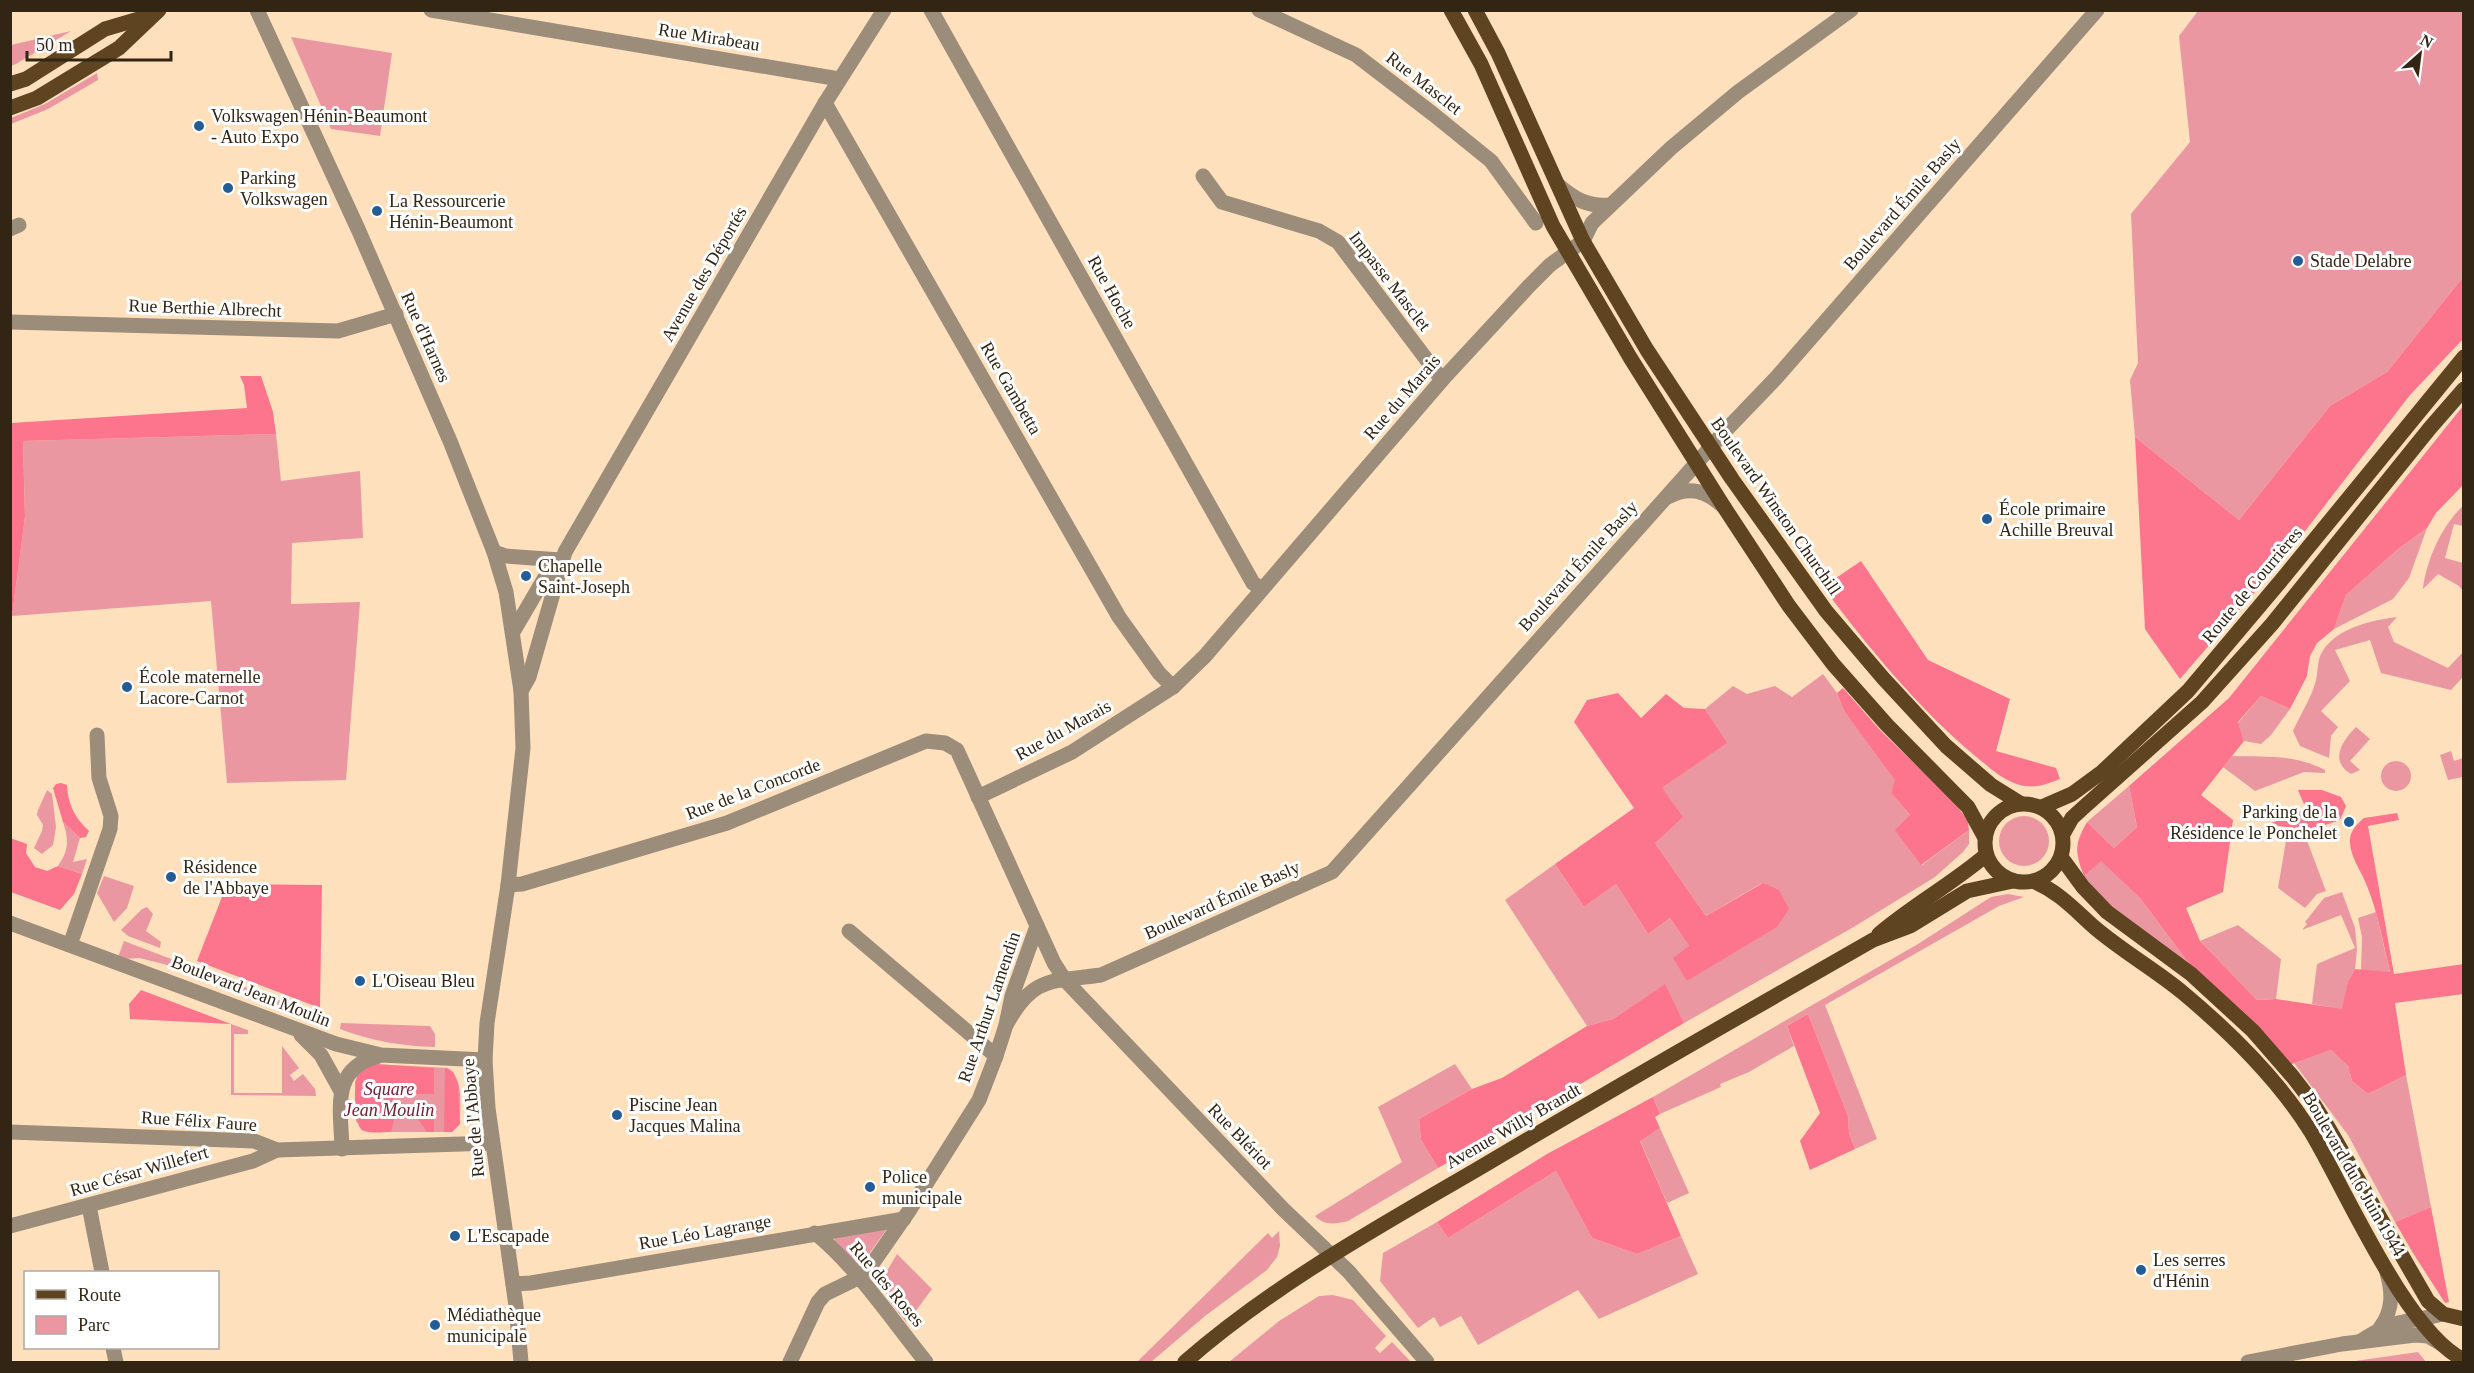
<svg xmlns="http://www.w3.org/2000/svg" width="2474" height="1373" font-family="'Times New Roman',serif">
<rect width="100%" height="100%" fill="#ffe0bc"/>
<g fill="#eb97a2">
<path d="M2198,11H2463V277L2387,372L2330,406L2239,520L2135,437L2130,380L2138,363L2131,214L2190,142L2179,36Z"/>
<path d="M71,31L16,64L11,66V45Z"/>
<path d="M291,37L392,53L380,136L331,129Z"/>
<path d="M97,73L98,80L48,109L11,124V118L45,104Z"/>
<path d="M276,434L281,481L360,471L363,538L292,543L291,604L360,602L346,780L227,783L211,601L12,616L25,517L23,441Z"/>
<path d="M2463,506V526L2454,524L2445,558L2463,563V591L2459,586L2438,574L2423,589C2426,561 2442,525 2463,506Z"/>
<path d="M2427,528L2409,578L2393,599L2334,629L2346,595L2398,549Z"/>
<path d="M2397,617L2388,627L2394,642L2448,668L2463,652V677L2451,690L2381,673L2370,640L2335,650L2350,681L2321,711L2338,727L2331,736L2329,758L2300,746L2293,731C2300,715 2310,700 2315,684C2318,675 2317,665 2320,656C2332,629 2371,620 2397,617Z"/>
<path d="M1823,674L1837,693L1844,711L1896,780L1891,793L1910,815L1922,865L1969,830V844L1963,852L1935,877L1852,928L1684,1023L1664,985L1613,1019L1587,1026L1505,900L1555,864L1584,907L1616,884L1648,934L1670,918L1689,946L1687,981L1762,883L1706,916L1655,843L1662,788L1726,743L1705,709L1733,686L1747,694L1775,686L1792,697Z"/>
<path d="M2261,696L2290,709L2271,735L2261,744L2244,741L2238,723Z"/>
<path d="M2356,727L2370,739L2350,761L2360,770L2351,774C2329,761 2342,741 2356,727Z"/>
<path d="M2451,751L2454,761L2463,758V777L2448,780L2440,755Z"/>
<path d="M2232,756C2266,757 2294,754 2325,770V773L2304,772L2255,791L2223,767Z"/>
<circle cx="2396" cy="776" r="15"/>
<path d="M2129,786L2137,827L2114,848L2087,822Z"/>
<path d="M47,790L52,794L56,827L53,845L42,854L34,848L42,831L43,825L37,815L38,810Z"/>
<circle cx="2024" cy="841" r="25"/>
<path d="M63,822L80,838L73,862L87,859L82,874L58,866C69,850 69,840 63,822Z"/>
<path d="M2287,835L2306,838L2326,891L2317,894L2305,908L2278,888Z"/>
<path d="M2101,860L2140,898L2193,969L2103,901L2084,876Z"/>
<path d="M104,876L134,886L127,908L114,922L97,893Z"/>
<path d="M2342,892L2355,928L2357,950L2355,969L2348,981L2343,1010L2312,1004L2317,964L2355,948L2341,915L2302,930L2307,924L2305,922L2324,898Z"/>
<path d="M2008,894L2024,897L1999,906L1825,1005L1877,1139L1855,1149L1849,1133L1848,1116L1808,1014L1787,1026L1794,1046L1749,1072L1720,1084L1721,1087L1660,1114L1653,1097L1918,944L1991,897Z"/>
<path d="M147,907L153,914L146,931L161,942L160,948L128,936L121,930L142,909Z"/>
<path d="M2376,912L2390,973L2361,970L2362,937L2358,918Z"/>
<path d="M2238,925L2281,959L2276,999L2257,1000L2200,941Z"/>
<path d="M124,941L299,1008L297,1014L164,964L139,958L125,959L118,957Z"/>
<path d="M341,1023L430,1026L435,1034V1047C401,1046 372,1041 340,1029Z"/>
<path d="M231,1024L248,1030V1034H234V1093H282V1046L299,1068L290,1075L294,1081L303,1074L315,1089L316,1096L231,1095Z"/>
<path d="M2331,1050L2348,1066L2352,1081L2368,1094L2406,1075L2431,1207L2395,1222L2348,1135L2294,1063Z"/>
<path d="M374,1064L448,1068C464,1078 460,1106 460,1124L452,1132H372L363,1130L356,1121L355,1081Z"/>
<path d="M1455,1064L1472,1089L1419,1119L1421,1140L1438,1168L1348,1221C1335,1224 1324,1226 1315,1216L1402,1162L1378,1107Z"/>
<path d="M1660,1128L1689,1193L1667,1203L1640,1140Z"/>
<path d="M1556,1171L1592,1238L1637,1254L1681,1236L1698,1274L1599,1319L1578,1290L1478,1345L1461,1316L1440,1327L1434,1317L1418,1328L1380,1281L1383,1253L1437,1222L1448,1238Z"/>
<path d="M887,1229L858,1269L834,1241L835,1236Z"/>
<path d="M1279,1231L1280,1246L1277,1257L1267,1270L1205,1316L1151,1362H1137L1268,1233L1272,1238Z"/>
<path d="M897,1254L932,1289L907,1323L889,1301L881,1281Z"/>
<path d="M1333,1295L1353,1300L1386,1336L1375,1348L1380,1353L1392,1342L1411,1362H1229L1279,1321L1319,1296Z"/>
<path d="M2418,1352L2426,1362H2348Z"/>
</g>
<g fill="#fd758d">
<path d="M2463,277V339L2410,395L2285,557L2180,679L2145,629L2135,437L2239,520L2330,406L2387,372Z"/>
<path d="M240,376H261L273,412L276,434L23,441L25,517L12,616L11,654V423L247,408L244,385Z"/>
<path d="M2463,406V485L2436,513L2427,528L2398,549L2346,595L2334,629L2317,643L2310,656L2307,676L2290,709L2261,696L2238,722L2244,741L2201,795L2233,820L2223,892L2186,908L2200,941L2257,1000L2276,999L2342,1009L2348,981L2355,969L2390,972C2383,943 2378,913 2367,886C2362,872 2350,857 2350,842C2349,832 2357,824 2364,818L2397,813L2399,820L2368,826L2394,974L2464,964L2463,994L2395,1003L2406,1075L2368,1094L2352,1081L2348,1066L2331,1050L2289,1065L2193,969L2140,898L2101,861L2084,876C2075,852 2074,845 2087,822L2114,848L2137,827L2129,786L2229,698Z"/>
<path d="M1861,561L1928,660L2010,699L1996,751L2056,768L2060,779C2047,784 2035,789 2020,785C2002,780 1989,767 1974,755C1917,707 1868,647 1823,587Z"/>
<path d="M1843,688L1880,730L1954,802L1968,821L1969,830L1921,865L1895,830L1910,815L1891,793L1895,780L1844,711L1837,693Z"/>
<path d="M1618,693L1641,718L1666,694L1684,708L1705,709L1727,743L1662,788L1683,817L1655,843L1706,916L1763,883L1779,890L1789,909L1777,927L1687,981L1673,958L1689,946L1670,918L1648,934L1616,884L1584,907L1555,864L1634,808L1574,722L1587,700Z"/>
<path d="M61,783L67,785C68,805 75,818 89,831L86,837L80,838L63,822L53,788L56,784Z"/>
<path d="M2298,790H2322L2341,797L2346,806L2340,820L2308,831L2269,824L2306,809Z"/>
<path d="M10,838L27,844L26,853L35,867L47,871L58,866L82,874L74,894L60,910L11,892Z"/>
<path d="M227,884L322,885L320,1008L197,961Z"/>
<path d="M1665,984L1684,1023L1438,1168L1421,1140L1419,1119L1472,1089L1502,1078L1587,1026L1613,1019Z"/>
<path d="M141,990L231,1024L130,1019L129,1004Z"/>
<path d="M1808,1014L1848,1116L1849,1133L1855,1149L1810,1170L1800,1141L1820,1113L1787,1026Z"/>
<path d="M374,1064L434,1068V1094H393V1105H398L391,1132C383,1132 369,1134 362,1130C354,1124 353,1082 358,1074C362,1068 368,1067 374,1064Z"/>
<path d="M445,1068L453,1072L458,1084L460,1124L452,1132H444Z"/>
<path d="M1653,1097L1660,1114L1655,1117L1660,1128L1640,1141L1681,1236L1637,1254L1592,1238L1556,1171L1448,1238L1437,1222L1547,1154Z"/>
<path d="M408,1105H434V1132H427Z"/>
<path d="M2431,1207L2449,1302L2445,1303L2413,1253L2395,1222Z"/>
</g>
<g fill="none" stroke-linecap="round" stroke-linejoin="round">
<g stroke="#9c8c7a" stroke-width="15">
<path d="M257,10L358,229L450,441L494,552L506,592L521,691L523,748L508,885L487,1023L485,1060L488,1108L516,1306L521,1362"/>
<path d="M431,10L839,79"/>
<path d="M931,10L1253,583L1262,589"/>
<path d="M1259,10L1356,55L1433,114L1491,161L1536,223"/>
<path d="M825,103L1119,617L1159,673L1173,687"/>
<path d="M1203,176L1222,202L1319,231L1338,242L1442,380"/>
<path d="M1558,185C1574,199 1588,207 1610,205"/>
<path d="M10,229L19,225"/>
<path d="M10,322L338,331L396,314"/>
<path d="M1668,497C1690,485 1706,491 1724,507"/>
<path d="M494,552L506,556L561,560"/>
<path d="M513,632L544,579L559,562"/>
<path d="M521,691L529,677L565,552L825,103L884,10"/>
<path d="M978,797L1072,752L1173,687L1205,656L1442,380L1529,286L1550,265L1583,241L1592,223L1671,148L1738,92L1851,10"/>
<path d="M508,885L522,884L727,823L926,741L945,743L957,750L1054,963L1065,980L1283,1209L1349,1272L1427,1362"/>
<path d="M10,923L336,1044L381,1055L485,1060"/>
<path d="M849,931L996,1056"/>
<path d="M70,945L110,829L111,816L99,778L97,735"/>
<path d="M1006,1025C1033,976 1050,982 1101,975L1332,872L1726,430L1776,378L2097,10"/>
<path d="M301,1035L321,1055L341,1091"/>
<path d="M10,1132L254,1141L277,1150L492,1143"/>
<path d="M342,1149C341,1109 330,1068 379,1056"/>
<path d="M89,1206L102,1272"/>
<path d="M10,1226L253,1161L277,1150"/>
<path d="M815,1233C857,1267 892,1320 926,1362"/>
<path d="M513,1284L531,1283L904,1219"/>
<path d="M2380,1328C2393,1311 2393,1293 2387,1273"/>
<path d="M2361,1341C2395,1318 2407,1323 2443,1314"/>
<path d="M113,1348L116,1362"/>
<path d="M790,1362L818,1302L825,1294L858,1278L870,1267L909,1211L979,1100L996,1056L1006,1025L1012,996L1037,926"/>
<path d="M2248,1362L2342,1344L2415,1335L2428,1336L2440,1343"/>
</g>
<g stroke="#5f4422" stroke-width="15">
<path d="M1451,10L1481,64L1553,226L1631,359L1724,507L1789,606L1833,664L1887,725L1968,807L1985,838"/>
<path d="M1475,10L1498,53L1583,241L1647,350L1732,479L1826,611L1883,678L1946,746L1991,785L2020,803"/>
<path d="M10,84L26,79L105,29L149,16"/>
<path d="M10,108L37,98L119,48L159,10"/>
<circle cx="2024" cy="843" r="39"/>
<path d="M2042,807L2072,794L2102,772L2188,691L2284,577L2464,357"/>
<path d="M2063,834L2072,818L2084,807L2202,702L2272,624L2430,428L2464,389"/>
<path d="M2061,857L2083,887L2107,912L2191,974L2253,1031L2293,1077L2313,1103L2328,1127L2428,1301L2443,1314L2464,1319"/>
<path d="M2033,881C2059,892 2074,909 2094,927C2122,951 2154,969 2182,992C2230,1032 2278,1079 2311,1132C2346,1190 2406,1332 2464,1360"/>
<path d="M1879,934C1913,905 1952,884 1986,855"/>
<path d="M1185,1362C1273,1285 1375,1229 1476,1170C1607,1092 1740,1016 1873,940L1910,926L1967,891L2013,881"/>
</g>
</g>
<g fill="#245d95" stroke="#fff" stroke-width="2">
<circle cx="199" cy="126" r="6"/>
<circle cx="228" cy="188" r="6"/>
<circle cx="377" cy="211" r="6"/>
<circle cx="2298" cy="261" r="6"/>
<circle cx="1987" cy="519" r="6"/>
<circle cx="526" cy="576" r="6"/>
<circle cx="127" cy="687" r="6"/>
<circle cx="2349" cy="822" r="6"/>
<circle cx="171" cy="877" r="6"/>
<circle cx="360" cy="981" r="6"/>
<circle cx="617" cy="1115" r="6"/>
<circle cx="870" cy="1187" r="6"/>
<circle cx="455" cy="1236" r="6"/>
<circle cx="2141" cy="1270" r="6"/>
<circle cx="435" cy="1325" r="6"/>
</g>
<g text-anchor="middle" stroke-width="6" stroke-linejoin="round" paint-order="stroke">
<g font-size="18" fill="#332513" stroke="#fff">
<text transform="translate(709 37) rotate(9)" y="6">Rue Mirabeau</text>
<text transform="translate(1424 83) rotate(38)" y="6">Rue Masclet</text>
<text transform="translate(1902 204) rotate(-49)" y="6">Boulevard Émile Basly</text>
<text transform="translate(704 274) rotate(-60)" y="6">Avenue des Déportés</text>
<text transform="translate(1390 281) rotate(52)" y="6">Impasse Masclet</text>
<text transform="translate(1112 292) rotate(61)" y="6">Rue Hoche</text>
<text transform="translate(205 308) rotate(2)" y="6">Rue Berthie Albrecht</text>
<text transform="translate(426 337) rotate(66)" y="6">Rue d'Harnes</text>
<text transform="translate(1011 388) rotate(60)" y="6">Rue Gambetta</text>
<text transform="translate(1402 397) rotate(-49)" y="6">Rue du Marais</text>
<text transform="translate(1776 506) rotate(55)" y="6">Boulevard Winston Churchill</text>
<text transform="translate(1578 566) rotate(-48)" y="6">Boulevard Émile Basly</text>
<text transform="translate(2252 585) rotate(-50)" y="6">Route de Courrières</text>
<text transform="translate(1063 730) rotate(-29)" y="6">Rue du Marais</text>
<text transform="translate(753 789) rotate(-21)" y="6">Rue de la Concorde</text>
<text transform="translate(1222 900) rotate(-24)" y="6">Boulevard Émile Basly</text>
<text transform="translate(251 991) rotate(21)" y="6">Boulevard Jean Moulin</text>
<text transform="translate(989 1007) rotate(-71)" y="6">Rue Arthur Lamendin</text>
<text transform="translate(473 1118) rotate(-95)" y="6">Rue de l'Abbaye</text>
<text transform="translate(199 1121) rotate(4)" y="6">Rue Félix Faure</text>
<text transform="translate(1513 1126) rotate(-30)" y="6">Avenue Willy Brandt</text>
<text transform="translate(1240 1136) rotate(46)" y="6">Rue Blériot</text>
<text transform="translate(139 1171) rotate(-16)" y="6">Rue César Willefert</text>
<text transform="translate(2354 1174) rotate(60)" y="6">Boulevard du 6 Juin 1944</text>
<text transform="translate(705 1232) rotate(-10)" y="6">Rue Léo Lagrange</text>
<text transform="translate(887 1284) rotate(50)" y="6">Rue des Roses</text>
</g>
<g font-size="18" fill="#332513" stroke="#fff" text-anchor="start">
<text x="211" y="122">Volkswagen Hénin-Beaumont<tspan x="211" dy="21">- Auto Expo</tspan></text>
<text x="240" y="184">Parking<tspan x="240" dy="21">Volkswagen</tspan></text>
<text x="389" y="207">La Ressourcerie<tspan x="389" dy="21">Hénin-Beaumont</tspan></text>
<text x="2310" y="267">Stade Delabre</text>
<text x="1999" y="515">École primaire<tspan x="1999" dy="21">Achille Breuval</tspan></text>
<text x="538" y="572">Chapelle<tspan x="538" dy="21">Saint-Joseph</tspan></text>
<text x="139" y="683">École maternelle<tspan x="139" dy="21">Lacore-Carnot</tspan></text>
<text x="2337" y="818" text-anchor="end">Parking de la<tspan x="2337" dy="21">Résidence le Ponchelet</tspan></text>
<text x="183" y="873">Résidence<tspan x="183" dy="21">de l'Abbaye</tspan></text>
<text x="372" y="987">L'Oiseau Bleu</text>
<text x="629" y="1111">Piscine Jean<tspan x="629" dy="21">Jacques Malina</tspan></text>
<text x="882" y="1183">Police<tspan x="882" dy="21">municipale</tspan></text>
<text x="467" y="1242">L'Escapade</text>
<text x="2153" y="1266">Les serres<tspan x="2153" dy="21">d'Hénin</tspan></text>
<text x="447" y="1321">Médiathèque<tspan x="447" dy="21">municipale</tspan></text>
</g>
<g font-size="18" font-style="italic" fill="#752034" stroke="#fff">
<text x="389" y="1095">Square<tspan x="389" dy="21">Jean Moulin</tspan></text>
</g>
</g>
<rect width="2474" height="1373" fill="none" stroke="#332513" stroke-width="24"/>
<rect x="24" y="1271" width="195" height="78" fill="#ffffff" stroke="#ada8a1" stroke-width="1.5"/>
<rect x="36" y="1290" width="30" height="9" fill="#5f4422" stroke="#ada8a1" stroke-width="1.5"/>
<text x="78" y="1301" font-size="18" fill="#332513">Route</text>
<rect x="36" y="1316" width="30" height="18" fill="#eb97a2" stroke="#ada8a1" stroke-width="1.5"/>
<text x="78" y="1331" font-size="18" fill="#332513">Parc</text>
<g transform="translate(2420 54) rotate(28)" stroke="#ffffff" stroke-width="4.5" paint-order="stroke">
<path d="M0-4.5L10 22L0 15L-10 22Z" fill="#332513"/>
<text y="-9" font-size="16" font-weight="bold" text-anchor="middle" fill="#332513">N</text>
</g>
<path d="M27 51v9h144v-9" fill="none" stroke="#332513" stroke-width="3"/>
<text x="36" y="51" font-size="18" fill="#332513" stroke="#ffffff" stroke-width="4.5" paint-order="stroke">50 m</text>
</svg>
